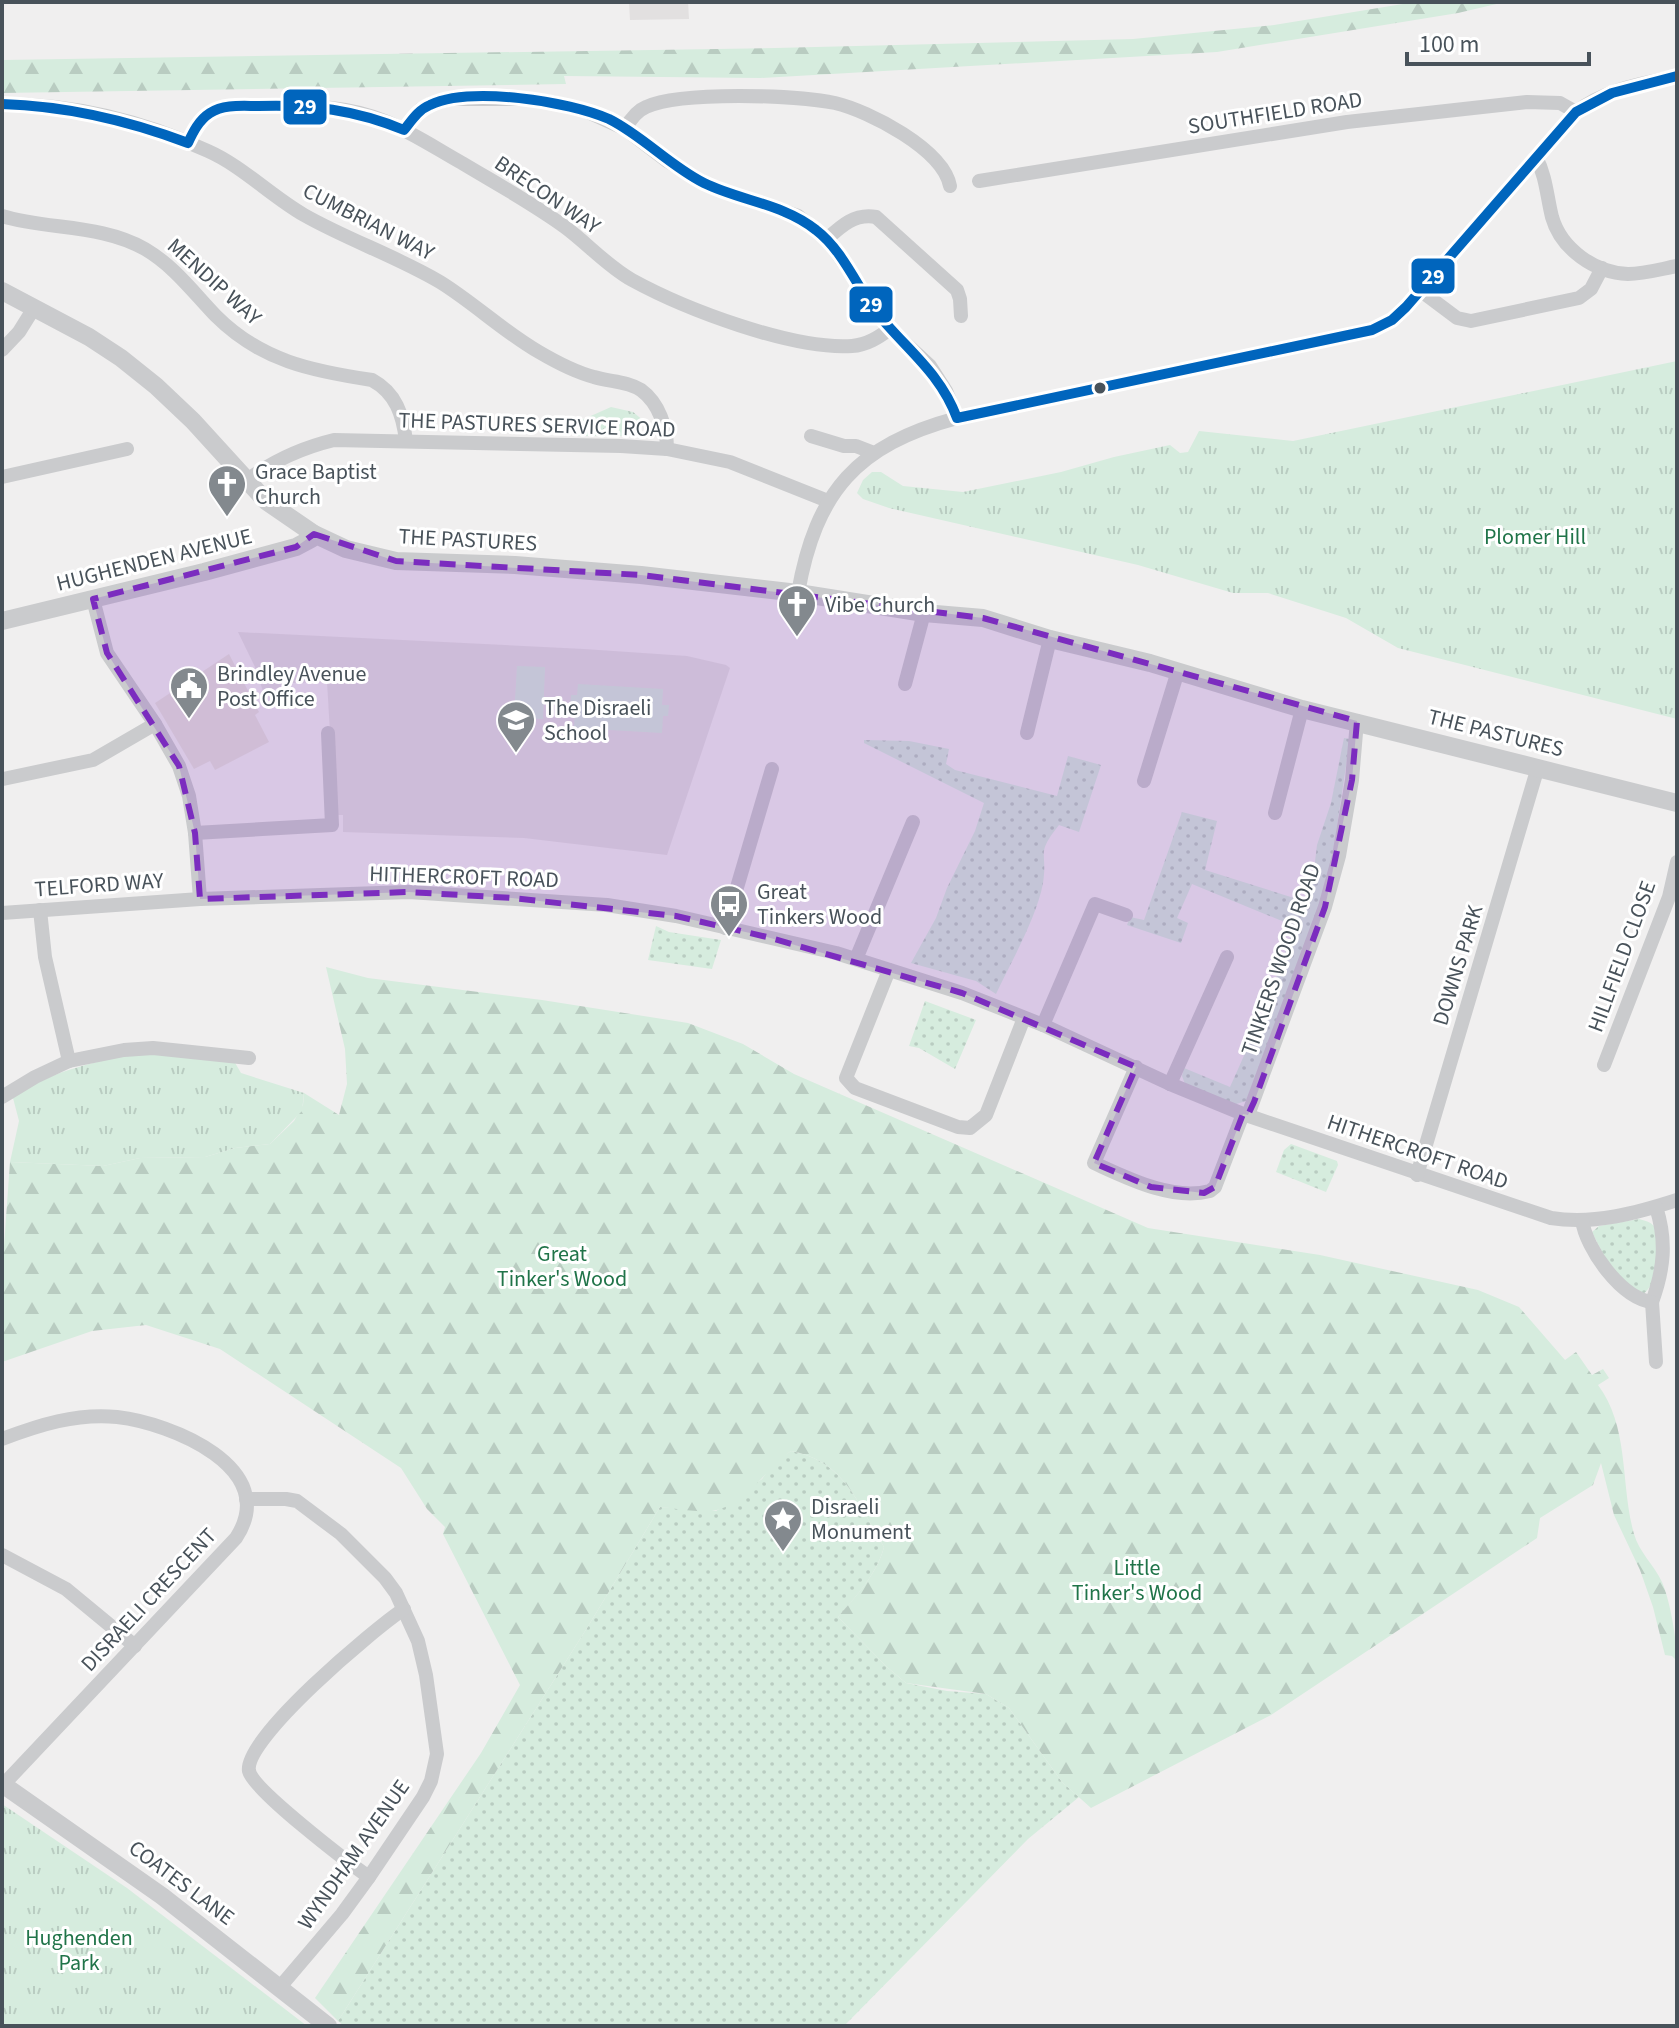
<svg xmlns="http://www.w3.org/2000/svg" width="1679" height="2028" font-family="'Source Sans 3',sans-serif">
<defs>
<pattern id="grass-dots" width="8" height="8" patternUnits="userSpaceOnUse" patternTransform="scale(2)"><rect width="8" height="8" fill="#d6ecde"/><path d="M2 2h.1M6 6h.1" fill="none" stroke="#b9ccc1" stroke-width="1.8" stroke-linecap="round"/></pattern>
<pattern id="forest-firs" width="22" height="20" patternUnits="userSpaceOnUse" patternTransform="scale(2)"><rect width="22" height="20" fill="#d6ecde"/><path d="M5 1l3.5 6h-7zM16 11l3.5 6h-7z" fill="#b9ccc1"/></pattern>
<pattern id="park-tufts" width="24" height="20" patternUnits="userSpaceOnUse" patternTransform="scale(2)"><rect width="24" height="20" fill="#d6ecde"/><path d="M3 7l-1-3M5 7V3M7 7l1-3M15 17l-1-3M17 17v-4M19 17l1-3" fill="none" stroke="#b9ccc1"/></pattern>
</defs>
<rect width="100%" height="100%" fill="#f0efef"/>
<path fill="#e5e2dd" d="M229,654L259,712L255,715L269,742L215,770L210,761L194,769L155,703Z"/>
<g fill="#e2e0e0">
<path d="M629,2H688L689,19L630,20Z"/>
<path d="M238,632L584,649L687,656L726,665L730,668L667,855L524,838L343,832V815H335L327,682L290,683L264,694L255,667Z"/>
</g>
<g fill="url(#grass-dots)">
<path d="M1344,738L1350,739L1329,880L1246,1101L1233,1105L1185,1084L1182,1076L1184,1068L1230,1087C1254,1034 1277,981 1294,926L1192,884L1177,918L1188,923L1181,943L1127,925L1130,917L1144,920L1182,812L1217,821L1205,870L1310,903L1317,845L1331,803Z"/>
<path d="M864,740L909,741L949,749L946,764L955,770L1057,796L1068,756L1101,765L1079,832L1059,825C1035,855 1048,851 1043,883C1037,917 1011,962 996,994L976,981L911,963L936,918L947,888L975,831L984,803L864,743Z"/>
<path d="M656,926L669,932L721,940L712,969L648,960Z"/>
<path d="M925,1001L976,1020L955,1069L919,1048L909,1046Z"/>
<path d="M1291,1144L1337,1161L1338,1165L1326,1192L1276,1172L1284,1150Z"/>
<path d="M1639,1219C1646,1221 1653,1222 1656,1230C1662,1247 1658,1284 1643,1294H1636L1610,1268L1592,1232L1599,1226Z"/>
<path d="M791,1451C845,1461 858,1504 884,1547C877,1574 855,1598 838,1617L887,1667L906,1683L947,1691L986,1694L1009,1708L1062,1782L1079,1797L1028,1839L844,2026H344L338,2021L587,1628L660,1507L716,1511L762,1479L774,1462Z"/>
</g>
<g fill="url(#forest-firs)">
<path d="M1415,2H1505L1458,13L1217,52L760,78L564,76L566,84L2,93V60L775,48L1133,39L1274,25Z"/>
<path d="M326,967L368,978L542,1000L688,1023L743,1044L794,1074L1148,1228L1320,1255L1478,1290L1519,1307L1565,1360L1576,1352L1592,1375L1603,1369L1609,1378L1598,1385C1630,1428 1620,1484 1634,1534C1639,1552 1654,1565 1662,1582C1670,1600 1677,1641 1677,1661L1672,1656L1665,1655L1653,1607L1640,1570L1614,1515L1601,1463L1593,1485L1540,1518L1537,1538L1271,1715L1091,1808L1062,1782L1009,1708L986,1694L906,1683L887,1667L838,1617C856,1596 877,1574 884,1547C858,1504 845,1461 791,1451C765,1469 750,1501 717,1510C704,1514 675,1508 660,1507L587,1628L338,2021L315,1998L481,1753L520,1685L443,1534L445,1527L427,1509L401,1468L220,1349L146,1325L92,1331L2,1362V1247L4,1246L10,1162L103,1166L140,1158L205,1157L235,1148L270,1144L294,1121L303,1105L304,1093L339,1115L347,1084L345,1049Z"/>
</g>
<g fill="url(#park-tufts)">
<path d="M1677,361V719L1398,648L1346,618L1268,593H1233L1138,565L889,508L863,499L857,493L863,480L872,472H881L903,486L963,492L1061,472L1114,457L1170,445L1180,453L1188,452L1199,431L1293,441Z"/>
<path d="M611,407L633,412L644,421L639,431L629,436H576L575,423Z"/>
<path d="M143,1052L234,1061L241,1073L304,1093L302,1111L270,1144L235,1148L205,1157L140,1158L103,1166L10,1162L19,1121L13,1098C52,1069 97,1062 143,1052Z"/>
<path d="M2,1804L127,1888L307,2026H2Z"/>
</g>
<g fill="#d6ecde">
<path d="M517,666L545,667L543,719L514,718Z"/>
<path d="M578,684L663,689L662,705H669L668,716H663L662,733L574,728L575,712H570L571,695H577Z"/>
</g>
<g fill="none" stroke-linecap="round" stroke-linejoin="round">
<g stroke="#cacbcd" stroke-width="14">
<path d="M2,104C73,104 143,121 208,151C242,166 271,196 304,215C348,240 396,256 440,282C474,303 504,332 539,352C556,362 575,372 594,377C610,382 627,381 641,390C659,403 667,428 667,449"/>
<path d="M625,129C630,120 636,111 646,107C681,91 796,95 835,103C869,111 943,149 950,186"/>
<path d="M404,130L421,109L433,103L453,99H529L556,103L581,109L625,129L667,161L712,187L798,216L827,239L890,329L930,366L946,391L957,418"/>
<path d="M188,143C208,100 225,107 267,106C309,106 348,105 387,122C413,133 437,149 462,163C497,184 532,203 565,227C588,244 607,266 632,280C685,309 792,350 852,346C867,345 879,337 890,329"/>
<path d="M1536,157C1546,176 1547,197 1552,217C1561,249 1595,273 1628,274C1644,274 1661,269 1677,266"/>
<path d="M979,181L1347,122L1527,102L1560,103L1576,112"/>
<path d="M2,216C49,230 101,224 145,249C174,266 193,292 216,316C261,361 312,371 372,380C396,393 403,415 406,441"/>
<path d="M827,239C841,226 855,213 876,217L957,290L960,299L961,316"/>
<path d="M1421,291L1457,318L1471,321L1579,298L1591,289L1602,268"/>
<path d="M2,350L19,332L34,308"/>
<path d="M811,436L844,446H856L874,453"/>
<path d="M2,477L127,449"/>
<path d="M246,481C274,460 301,448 334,440L621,446L667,449L730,462L828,501"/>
<path d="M798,593C816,491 857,445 957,418L1372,330L1392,320L1406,307L1576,112C1606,89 1641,84 1677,76"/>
<path d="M93,599L107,653L155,724L179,766L189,796L195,833L200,899"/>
<path d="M905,684L924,613"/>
<path d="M1027,733L1050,639"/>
<path d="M3,779L93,760L155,724"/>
<path d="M1144,781L1178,671"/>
<path d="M1275,813L1302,709"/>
<path d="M195,833L332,825L328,733"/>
<path d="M2,913L200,899L409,892L607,905L676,916L836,953L962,993L1043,1025L1170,1084L1243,1114L1551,1218C1593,1225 1637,1213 1677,1200"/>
<path d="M725,928L772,769"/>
<path d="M856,959L913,822"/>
<path d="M889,970L846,1078L855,1088L958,1127L970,1128L986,1115L1024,1018"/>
<path d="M1043,1025L1095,904L1126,915"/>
<path d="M69,1061L124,1050L153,1048L249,1058"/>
<path d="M1604,1065L1669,897L1677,862"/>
<path d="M1136,1067L1094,1163C1127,1178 1172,1201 1210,1191L1215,1187L1243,1114"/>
<path d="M1170,1084L1227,957"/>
<path d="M2,1097L35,1077L69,1061L45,957L40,910"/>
<path d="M1248,1115L1325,907L1339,856L1352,780L1357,721"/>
<path d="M1417,1175L1538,767"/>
<path d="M1582,1220C1586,1249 1621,1298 1652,1302C1664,1269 1667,1241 1656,1207"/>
<path d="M1652,1302L1656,1362"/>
<path d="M2,1439C39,1425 76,1413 117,1417C171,1423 282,1468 236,1538L3,1785"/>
<path d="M246,1499H286L297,1501L341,1534L385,1578L396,1593L418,1641L426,1675L437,1754L431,1781L423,1797L369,1877L342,1914L280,1987"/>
<path d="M2,1555L66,1589L135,1646"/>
<path d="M369,1877C349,1863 253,1790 249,1771C243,1739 375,1628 404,1609"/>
</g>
<g stroke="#cacbcd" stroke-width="18">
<path d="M2,291L89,337L121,358L156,386L193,421L266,501L314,534L346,549L396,561L515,565L641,575L798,593L924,613L983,618L1050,639L1150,663L1302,709L1677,803"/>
<path d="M2,621L204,572L296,547L311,539L314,534"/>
<path d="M2,1784L162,1896L328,2026"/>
</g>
<defs>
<path id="bus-1" d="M2,104C67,106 127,120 188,143C193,132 199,120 210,113C224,104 242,106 258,106C310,104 356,110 404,130C412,120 418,110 430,105C470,86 569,101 609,119C643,136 670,166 704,183C741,201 784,204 816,230C841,249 855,282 873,308C903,347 939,370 957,418L1372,330L1392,320L1406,307L1576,112L1612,93L1677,76"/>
</defs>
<use href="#bus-1" stroke="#fff" stroke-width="16"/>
<use href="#bus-1" stroke="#0065bd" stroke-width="10"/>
</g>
<path fill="#7b2cbf" fill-opacity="0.2" stroke="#7b2cbf" stroke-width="6" stroke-dasharray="16 10" stroke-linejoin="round" d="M314,534L396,561L641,575L983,618L1357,721L1352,780L1325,907L1254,1102L1248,1115L1243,1114L1215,1187L1204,1193L1151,1187L1094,1163L1136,1067L962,993L767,937L676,916L512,898L409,892L200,899L195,833L179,766L107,653L93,599L296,547Z"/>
<defs>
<symbol id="church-pin" viewBox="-11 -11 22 30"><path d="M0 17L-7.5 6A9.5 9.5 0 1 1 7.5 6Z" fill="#83898e" stroke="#fff"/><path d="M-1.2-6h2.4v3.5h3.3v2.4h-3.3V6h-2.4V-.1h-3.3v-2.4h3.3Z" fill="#fff"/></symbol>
<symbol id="civic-pin" viewBox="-11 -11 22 30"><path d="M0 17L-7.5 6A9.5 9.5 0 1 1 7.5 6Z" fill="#83898e" stroke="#fff"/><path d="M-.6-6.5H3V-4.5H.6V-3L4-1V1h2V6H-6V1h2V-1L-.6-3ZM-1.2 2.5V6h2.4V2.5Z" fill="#fff"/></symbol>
<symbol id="school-pin" viewBox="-11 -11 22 30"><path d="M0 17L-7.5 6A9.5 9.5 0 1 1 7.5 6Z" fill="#83898e" stroke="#fff"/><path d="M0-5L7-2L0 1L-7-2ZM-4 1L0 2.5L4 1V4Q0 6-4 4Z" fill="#fff"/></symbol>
<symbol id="bus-pin" viewBox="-11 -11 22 30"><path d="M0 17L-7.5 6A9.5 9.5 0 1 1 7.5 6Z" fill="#83898e" stroke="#fff"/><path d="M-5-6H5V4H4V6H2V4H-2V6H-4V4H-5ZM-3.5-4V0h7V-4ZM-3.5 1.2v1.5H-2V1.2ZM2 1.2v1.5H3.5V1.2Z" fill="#fff"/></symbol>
<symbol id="sight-pin" viewBox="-11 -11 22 30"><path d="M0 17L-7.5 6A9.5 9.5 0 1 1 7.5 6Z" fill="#83898e" stroke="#fff"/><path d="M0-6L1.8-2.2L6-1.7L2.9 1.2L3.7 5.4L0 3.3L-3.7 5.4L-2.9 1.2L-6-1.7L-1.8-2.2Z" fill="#fff"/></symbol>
</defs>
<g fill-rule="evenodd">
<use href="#church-pin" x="205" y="462" width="44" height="60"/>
<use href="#church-pin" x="775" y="582" width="44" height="60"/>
<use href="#civic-pin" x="167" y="664" width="44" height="60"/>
<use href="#school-pin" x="494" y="698" width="44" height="60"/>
<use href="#bus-pin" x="707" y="882" width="44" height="60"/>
<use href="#sight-pin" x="761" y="1497" width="44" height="60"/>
</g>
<circle fill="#48525a" stroke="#fff" stroke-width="3" cx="1100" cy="388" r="7"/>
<g text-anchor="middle" stroke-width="6" stroke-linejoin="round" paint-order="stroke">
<g font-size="22" fill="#48525a" stroke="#fff">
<text transform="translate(1275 112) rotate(-9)" y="8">SOUTHFIELD ROAD</text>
<text transform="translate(548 194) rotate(34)" y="8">BRECON WAY</text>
<text transform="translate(369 221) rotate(27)" y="8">CUMBRIAN WAY</text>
<text transform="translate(215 281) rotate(42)" y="8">MENDIP WAY</text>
<text transform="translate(537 424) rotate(2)" y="8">THE PASTURES SERVICE ROAD</text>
<text transform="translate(468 539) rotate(3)" y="8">THE PASTURES</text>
<text transform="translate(154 559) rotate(-14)" y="8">HUGHENDEN AVENUE</text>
<text transform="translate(1496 732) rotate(14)" y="8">THE PASTURES</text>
<text transform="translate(464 876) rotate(2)" y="8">HITHERCROFT ROAD</text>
<text transform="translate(99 884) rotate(-4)" y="8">TELFORD WAY</text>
<text transform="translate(1621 956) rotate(-70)" y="8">HILLFIELD CLOSE</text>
<text transform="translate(1280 959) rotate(-71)" y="8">TINKERS WOOD ROAD</text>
<text transform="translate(1457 965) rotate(-73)" y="8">DOWNS PARK</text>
<text transform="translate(1418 1151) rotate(19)" y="8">HITHERCROFT ROAD</text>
<text transform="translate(148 1599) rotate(-47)" y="8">DISRAELI CRESCENT</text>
<text transform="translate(353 1854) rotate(-55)" y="8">WYNDHAM AVENUE</text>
<text transform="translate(182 1882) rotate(37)" y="8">COATES LANE</text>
</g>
<g font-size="22" fill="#48525a" stroke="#fff" text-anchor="start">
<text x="255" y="479">Grace Baptist<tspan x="255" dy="25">Church</tspan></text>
<text x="825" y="612">Vibe Church</text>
<text x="217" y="681">Brindley Avenue<tspan x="217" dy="25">Post Office</tspan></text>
<text x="544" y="715">The Disraeli<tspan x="544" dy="25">School</tspan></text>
<text x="757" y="899">Great<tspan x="757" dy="25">Tinkers Wood</tspan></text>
<text x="811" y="1514">Disraeli<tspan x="811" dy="25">Monument</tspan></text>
</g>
<g font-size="22" fill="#207449" stroke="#fff">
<text x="1535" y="544">Plomer Hill</text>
<text x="562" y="1261">Great<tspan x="562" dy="25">Tinker's Wood</tspan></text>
<text x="1137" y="1575">Little<tspan x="1137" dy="25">Tinker's Wood</tspan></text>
<text x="79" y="1945">Hughenden<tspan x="79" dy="25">Park</tspan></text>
</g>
</g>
<g stroke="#fff" stroke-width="3">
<rect x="282" y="88" width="46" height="38" rx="8" fill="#0065bd"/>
<rect x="1410" y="257" width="46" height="38" rx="8" fill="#0065bd"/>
<rect x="848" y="285" width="46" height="39" rx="8" fill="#0065bd"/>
</g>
<g font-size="22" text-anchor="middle" font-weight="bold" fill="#fff">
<text x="305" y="114">29</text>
<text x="1433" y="284">29</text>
<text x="871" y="312">29</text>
</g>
<rect width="1679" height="2028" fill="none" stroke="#48525a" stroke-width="8"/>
<path d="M1407 52v12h182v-12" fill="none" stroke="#48525a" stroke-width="4"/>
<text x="1419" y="52" font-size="24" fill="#48525a" stroke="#ffffff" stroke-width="6" paint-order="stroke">100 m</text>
</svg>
